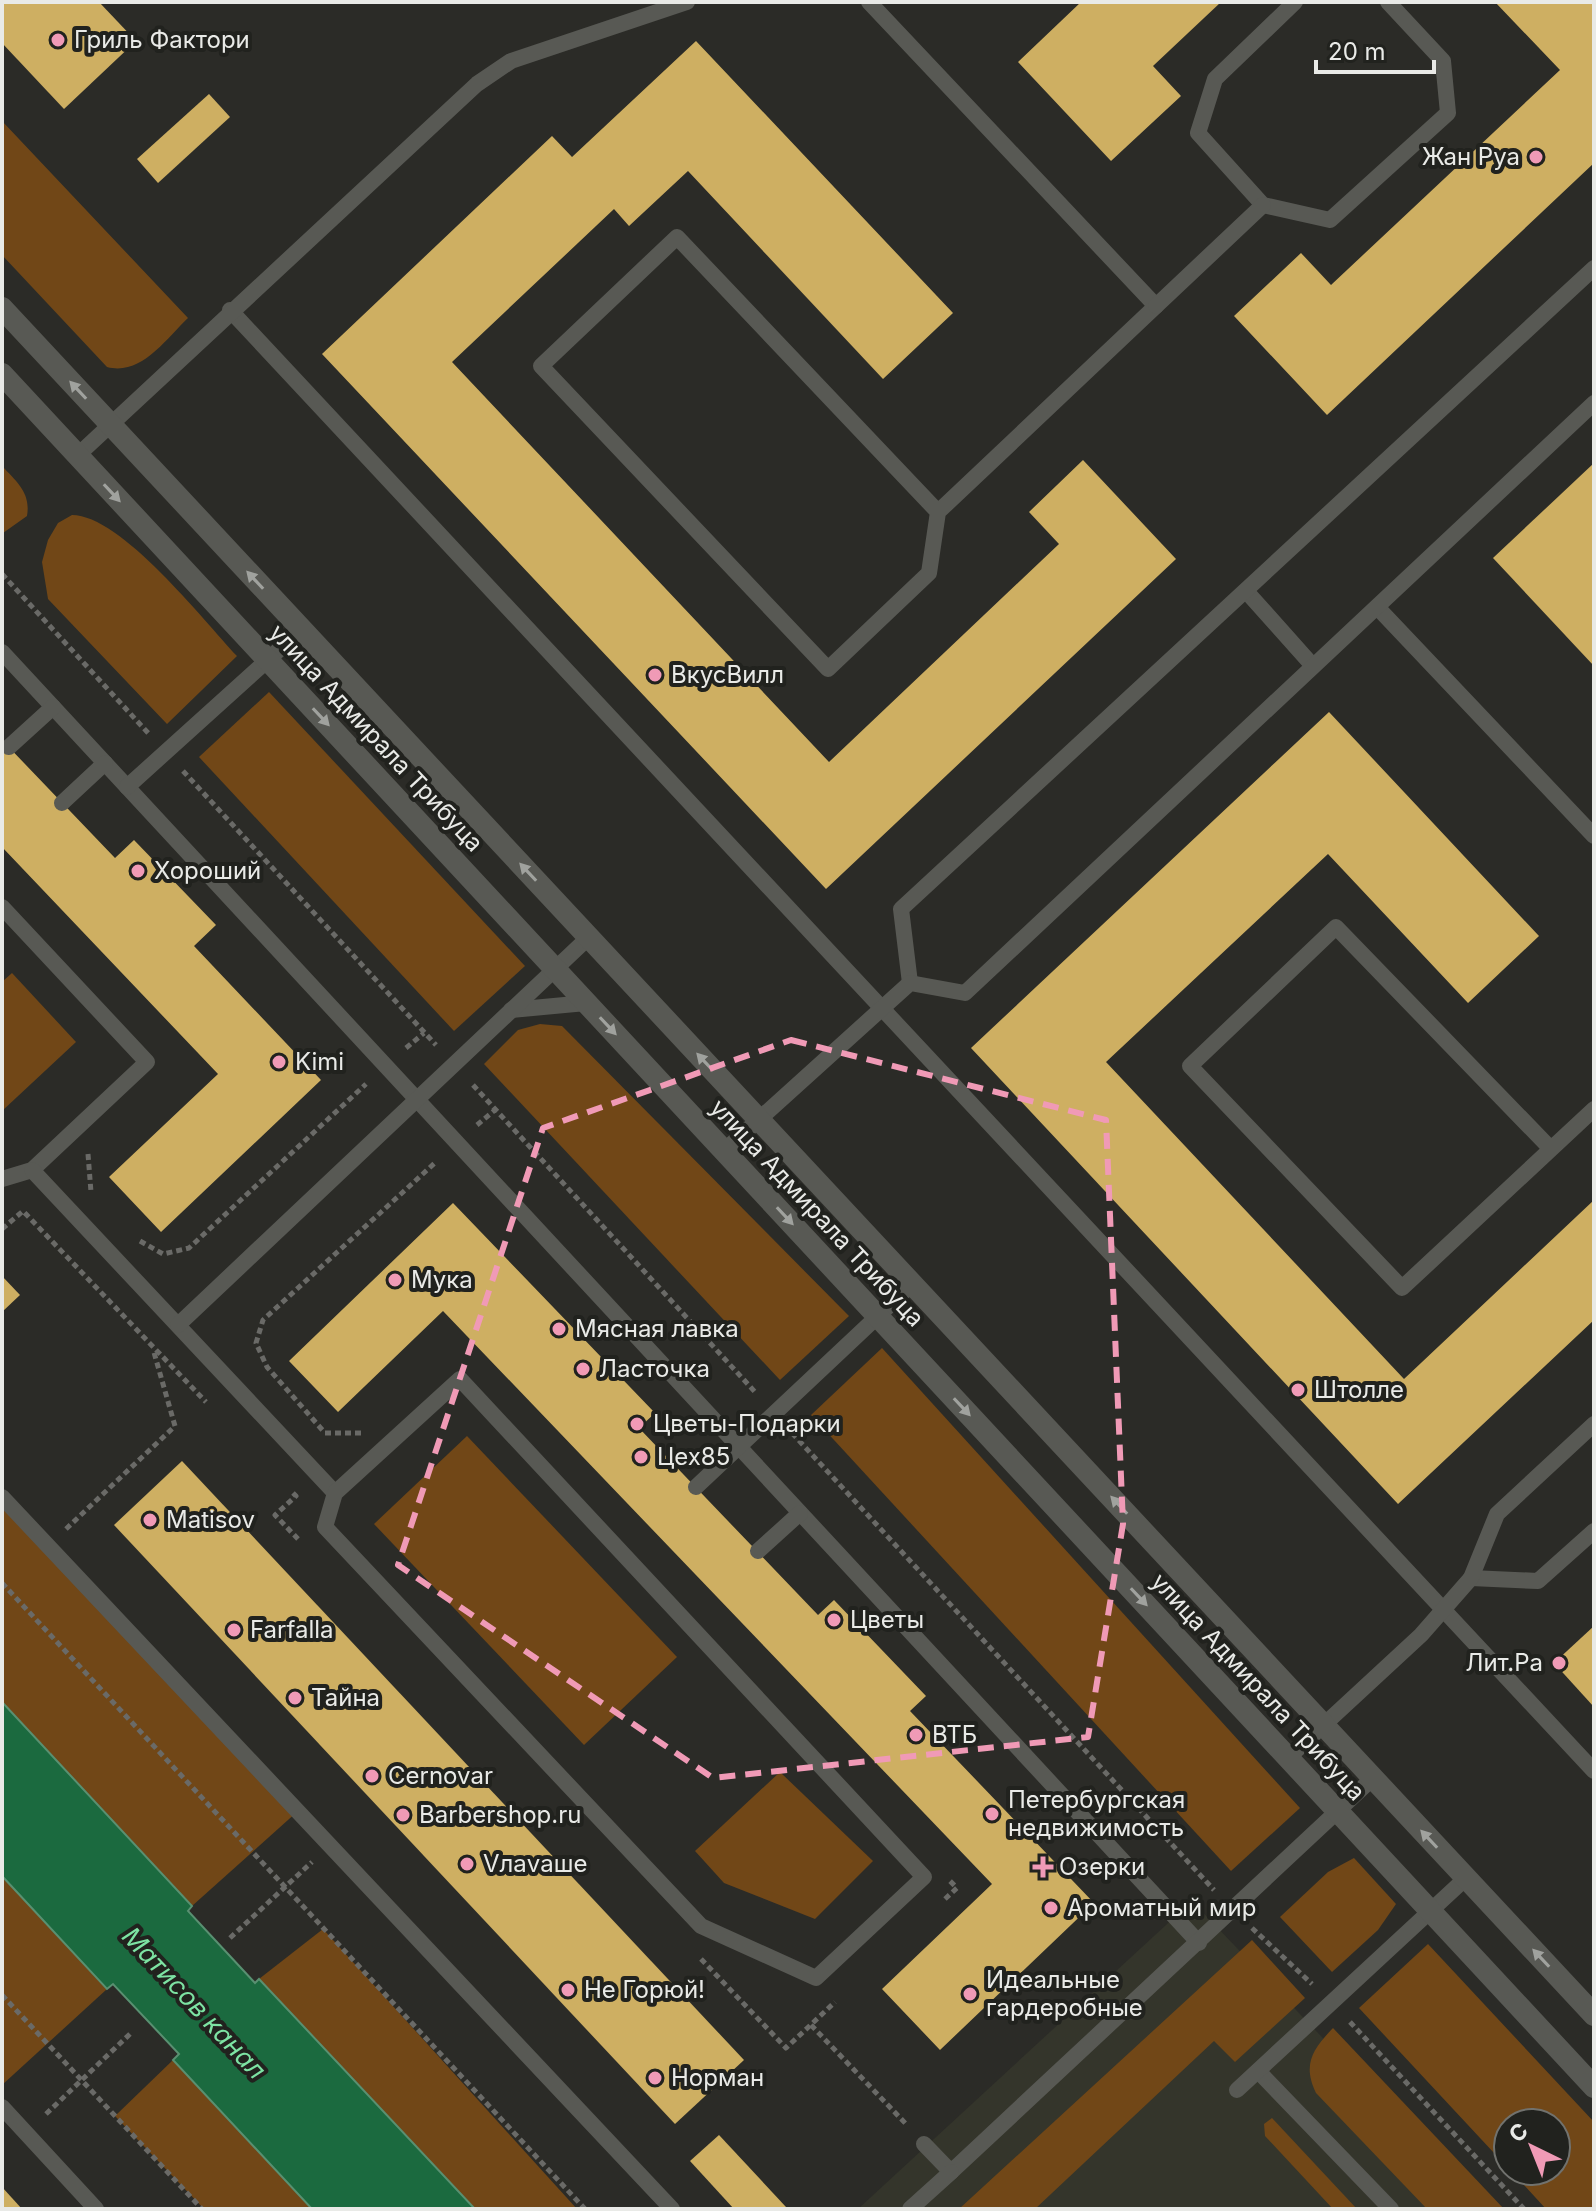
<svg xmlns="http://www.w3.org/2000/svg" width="1596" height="2211" font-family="Inter,sans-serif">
<rect width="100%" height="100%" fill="#2b2b27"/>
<path fill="#34352b" d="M1192,1901L1486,2209H858Z"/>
<g fill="#714717">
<path d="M2,121L188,318C165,340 141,376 107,367L2,255Z"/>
<path d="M2,466C17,482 31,493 27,516L3,533Z"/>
<path d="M72,515C121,515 203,620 237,656L167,724L48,599L42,562L48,540L58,523Z"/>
<path d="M269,692L525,966L454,1031L199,757Z"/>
<path d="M12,973L76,1042L2,1111V982Z"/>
<path d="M540,1024L562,1026L849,1316L780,1380L484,1064L518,1030Z"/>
<path d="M882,1348L1300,1808L1231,1871L811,1415Z"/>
<path d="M467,1436L677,1657L584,1745L374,1524Z"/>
<path d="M2,1497L298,1811L192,1906L2,1702Z"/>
<path d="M780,1772L873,1861L815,1919L724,1883L695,1851Z"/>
<path d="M1354,1858L1396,1904L1378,1930L1332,1972L1280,1917L1328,1872Z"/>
<path d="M2,1876L107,1989L2,2085Z"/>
<path d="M323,1929L577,2209H475L259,1979Z"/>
<path d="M1252,1940L1305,1998L1235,2062L1214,2041L1035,2209H959Z"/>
<path d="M1428,1944L1594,2122V2209H1546L1511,2171H1556V2123H1508V2168L1359,2008Z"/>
<path d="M1333,2028L1504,2209H1427L1316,2093C1302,2064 1313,2049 1333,2028Z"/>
<path d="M173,2060L312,2209H204L115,2116Z"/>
<path d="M1272,2118L1357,2209H1333L1265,2136L1264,2124Z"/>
</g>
<path fill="#1b6a3f" stroke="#599071" stroke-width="2" d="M2,1702L192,1906L188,1911L255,1983L259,1979L475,2209H312L173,2060L179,2054L113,1984L107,1989L2,1876Z"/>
<g fill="#ceaf62">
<path d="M2,2H99L136,41L64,109L2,43Z"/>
<path d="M1081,2H1221L1153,66L1181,96L1111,161L1018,62Z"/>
<path d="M1495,2H1594V163L1327,415L1234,316L1301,253L1331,285L1560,70Z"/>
<path d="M696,41L953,313L883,379L688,171L629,226L614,209L452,362L829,762L1059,544L1029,512L1083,460L1176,559L826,889L322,354L552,136L572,157Z"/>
<path d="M209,94L230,117L158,183L137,159Z"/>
<path d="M1594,463V666L1493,558Z"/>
<path d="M1329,712L1539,936L1468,1003L1328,854L1106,1062L1404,1379L1594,1200V1320L1398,1504L971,1048Z"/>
<path d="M2,740L115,858L134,840L216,925L194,946L321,1080L161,1232L109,1177L218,1074L2,847Z"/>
<path d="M453,1203L655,1413L639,1428L818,1615L834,1600L926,1696L910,1711L1094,1903L940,2050L882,1989L992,1884L443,1311L338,1412L289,1361Z"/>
<path d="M2,1276L20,1295L2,1312Z"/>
<path d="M182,1461L744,2060L675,2124L114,1525Z"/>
<path d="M1594,1626V1707L1554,1663Z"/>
<path d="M719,2135L786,2207L783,2209H734L690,2161Z"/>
<path d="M2,2187L22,2209H2Z"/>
</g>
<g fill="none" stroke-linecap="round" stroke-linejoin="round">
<g stroke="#6a6a67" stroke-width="5" stroke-dasharray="6 4" stroke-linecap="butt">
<path d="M2,574L149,734"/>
<path d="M183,771L436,1045"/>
<path d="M406,1048L424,1033"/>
<path d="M473,1085L756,1393"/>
<path d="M477,1125L495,1110"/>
<path d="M88,1154L91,1192"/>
<path d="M2,1229L23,1211L206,1402"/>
<path d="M140,1241L163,1254L189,1248L366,1084"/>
<path d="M361,1433H325L267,1367L256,1343L263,1320L437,1161"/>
<path d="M792,1433L1214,1890"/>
<path d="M293,1493L296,1496L275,1515L298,1539"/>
<path d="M66,1529L175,1426L153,1349"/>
<path d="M2,1583L585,2209"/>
<path d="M945,1899L957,1888L950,1881"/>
<path d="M1252,1928L1312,1984"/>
<path d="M230,1938L312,1862"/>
<path d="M701,1959L786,2048L835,2002"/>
<path d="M2,1995L202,2209"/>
<path d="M1350,2022L1524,2209"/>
<path d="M811,2025L907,2125"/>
<path d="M46,2114L132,2032"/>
</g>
<g stroke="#585954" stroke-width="16">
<path d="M869,2L1156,306L938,512L929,573L828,669L541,366L677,237L938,512"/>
<path d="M1295,2L1215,79L1198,133L1263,205L1330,220L1448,113L1443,61L1388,2"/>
<path d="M1156,306L1263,205"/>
<path d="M230,310L1594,1771"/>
<path d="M78,455L477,84L511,61L687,2"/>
<path d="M1246,591L1313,666"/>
<path d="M1377,607L1594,836"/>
<path d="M2,652L1199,1943"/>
<path d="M9,747L53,707"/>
<path d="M127,787L302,629"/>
<path d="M62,803L105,763"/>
<path d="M2,907L147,1062L32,1170L2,1179"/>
<path d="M910,983L901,909L1594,268"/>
<path d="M511,1010L586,1003"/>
<path d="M1551,1149L1336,927L1190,1066L1402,1288L1594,1109"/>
<path d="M724,1151L910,983L965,993L1594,403"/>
<path d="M32,1170L335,1493"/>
<path d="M178,1325L589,937"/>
<path d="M460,1379L924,1877L816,1978L701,1926L325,1527L335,1493Z"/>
<path d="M696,1487L912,1284"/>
<path d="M2,1497L672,2209"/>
<path d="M758,1551L800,1513"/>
<path d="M1471,1578L1538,1581L1594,1531"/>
<path d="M1288,1758L1421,1635L1471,1578L1497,1514L1594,1424"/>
<path d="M1258,2071L1391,2209"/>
<path d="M1237,2090L1466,1878"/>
<path d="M2,2107L96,2209"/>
<path d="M924,2144L951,2172L1373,1778"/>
<path d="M910,2209L951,2172"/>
</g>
<g stroke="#585954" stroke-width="22">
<path d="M2,308L1594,2015"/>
<path d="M2,374L1594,2087"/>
</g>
</g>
<defs><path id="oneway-solid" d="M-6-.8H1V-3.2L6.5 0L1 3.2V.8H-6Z" transform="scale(2)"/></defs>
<g fill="#a0a29e">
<use href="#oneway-solid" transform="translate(78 390) rotate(-133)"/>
<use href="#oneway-solid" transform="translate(112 493) rotate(47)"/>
<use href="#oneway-solid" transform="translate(255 580) rotate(-133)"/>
<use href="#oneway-solid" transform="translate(321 717) rotate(47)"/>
<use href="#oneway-solid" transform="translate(528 872) rotate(-133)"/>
<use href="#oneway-solid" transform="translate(608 1026) rotate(47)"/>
<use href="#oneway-solid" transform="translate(705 1062) rotate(-133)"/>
<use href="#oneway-solid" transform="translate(785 1216) rotate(47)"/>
<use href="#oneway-solid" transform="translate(962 1407) rotate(47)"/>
<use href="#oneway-solid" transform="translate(1119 1505) rotate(-133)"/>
<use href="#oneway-solid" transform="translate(1139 1597) rotate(47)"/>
<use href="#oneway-solid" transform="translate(1429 1839) rotate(-133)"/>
<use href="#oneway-solid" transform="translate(1541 1958) rotate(-133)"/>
</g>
<path fill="none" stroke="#f09ab6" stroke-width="6" stroke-dasharray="16 10" stroke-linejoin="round" d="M791,1040L1106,1120L1123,1524L1088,1737L713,1778L398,1565L543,1128Z"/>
<g fill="#f09ab6" stroke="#21221e" stroke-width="3">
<circle cx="58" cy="40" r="8"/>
<circle cx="1536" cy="157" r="8"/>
<circle cx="655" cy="675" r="8"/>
<circle cx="138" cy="871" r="8"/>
<circle cx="279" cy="1062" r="8"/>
<circle cx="395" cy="1280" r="8"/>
<circle cx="559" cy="1329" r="8"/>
<circle cx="583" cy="1369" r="8"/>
<circle cx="1298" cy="1390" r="8"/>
<circle cx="637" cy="1424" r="8"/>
<circle cx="641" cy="1457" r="8"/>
<circle cx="150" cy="1520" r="8"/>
<circle cx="834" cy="1620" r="8"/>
<circle cx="234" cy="1630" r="8"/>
<circle cx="1559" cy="1663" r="8"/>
<circle cx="295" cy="1698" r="8"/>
<circle cx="916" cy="1735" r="8"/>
<circle cx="372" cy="1776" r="8"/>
<circle cx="992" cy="1814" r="8"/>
<circle cx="403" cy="1815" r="8"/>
<circle cx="467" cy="1864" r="8"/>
<path d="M1039 1855h8v8h8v8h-8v8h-8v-8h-8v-8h8z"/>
<circle cx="1051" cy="1908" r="8"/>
<circle cx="568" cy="1990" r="8"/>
<circle cx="970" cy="1994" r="8"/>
<circle cx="655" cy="2078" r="8"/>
</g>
<g text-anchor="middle" stroke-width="8" stroke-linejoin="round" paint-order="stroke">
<g font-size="24" fill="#e9eae7" stroke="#21221e" text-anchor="start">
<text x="74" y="48">Гриль Фактори</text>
<text x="1520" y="165" text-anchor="end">Жан Руа</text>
<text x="671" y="683">ВкусВилл</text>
<text x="154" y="879">Хороший</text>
<text x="295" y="1070">Kimi</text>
<text x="411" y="1288">Мука</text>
<text x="575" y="1337">Мясная лавка</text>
<text x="599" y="1377">Ласточка</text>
<text x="1314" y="1398">Штолле</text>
<text x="653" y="1432">Цветы-Подарки</text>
<text x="657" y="1465">Цех85</text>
<text x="166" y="1528">Matisov</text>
<text x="850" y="1628">Цветы</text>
<text x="250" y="1638">Farfalla</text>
<text x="1543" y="1671" text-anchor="end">Лит.Ра</text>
<text x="311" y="1706">Тайна</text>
<text x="932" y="1743">ВТБ</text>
<text x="388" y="1784">Cernovar</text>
<text x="1008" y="1808">Петербургская<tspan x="1008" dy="28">недвижимость</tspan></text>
<text x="419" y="1823">Barbershop.ru</text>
<text x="483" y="1872">Vлаvаше</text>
<text x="1059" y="1875">Озерки</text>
<text x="1067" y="1916">Ароматный мир</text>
<text x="986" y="1988">Идеальные<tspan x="986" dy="28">гардеробные</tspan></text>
<text x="584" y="1998">Не Горюй!</text>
<text x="671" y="2086">Норман</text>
</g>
<g font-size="24" fill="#e9eae7" stroke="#21221e">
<text transform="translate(376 738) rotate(47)" y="8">улица Адмирала Трибуца</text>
<text transform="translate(817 1213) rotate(47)" y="8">улица Адмирала Трибуца</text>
<text transform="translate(1258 1687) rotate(47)" y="8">улица Адмирала Трибуца</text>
</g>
<g font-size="26" font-style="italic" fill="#7de3a3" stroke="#21221e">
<text transform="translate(194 2003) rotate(47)" y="9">Матисов канал</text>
</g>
</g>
<rect width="1596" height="2211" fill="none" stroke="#e9eae7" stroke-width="8"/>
<g transform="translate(1532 2147) rotate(317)"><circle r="38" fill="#21221e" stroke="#71726e" stroke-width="2"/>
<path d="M0-6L14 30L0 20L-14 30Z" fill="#f09ab6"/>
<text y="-12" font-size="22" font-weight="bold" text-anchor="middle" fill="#e9eae7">С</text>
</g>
<path d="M1316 60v12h118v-12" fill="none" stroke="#e9eae7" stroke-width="4"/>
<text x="1328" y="60" font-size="24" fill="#e9eae7" stroke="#21221e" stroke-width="6" paint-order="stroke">20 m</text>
</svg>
